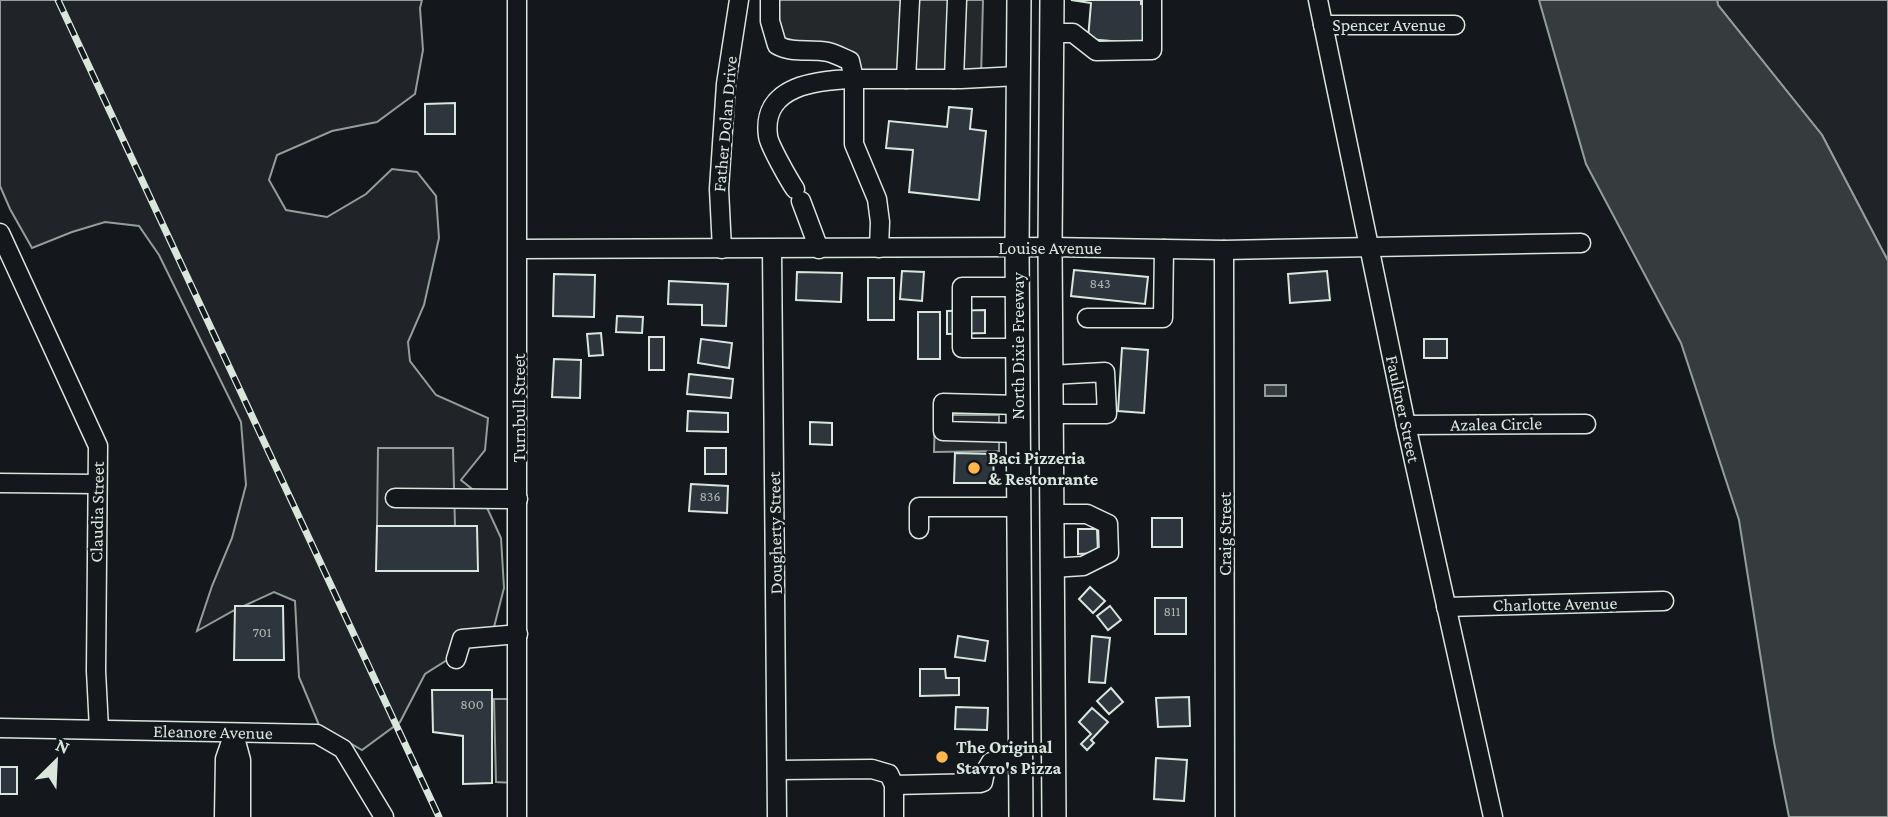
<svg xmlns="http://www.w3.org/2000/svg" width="1888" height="817" font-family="'Crimson Pro',serif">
<rect width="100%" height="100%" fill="#14181c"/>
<g fill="#202428" stroke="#939e99" stroke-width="2">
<path d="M0,0H422L420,8L423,50L415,94L377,122L332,131L277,155L269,180L286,210L327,217L366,194L392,169L417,172L436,196L439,238L424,305L408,342L410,361L436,395L488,418L485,450L461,480L482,497L501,538L504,588L493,631L425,674L400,722L362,750L319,725L299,677L295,601L274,592L233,611L197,631L212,586L232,538L246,485L241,422L159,255L139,226L105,222L72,232L32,248L10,209L0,186Z"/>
<path d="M1717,0H1888V261L1822,135L1718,5Z"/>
</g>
<g fill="#24282b" stroke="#939e99" stroke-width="2">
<path d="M770,0H983L981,78L854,79L850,61L785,50Z"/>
<path d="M935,415H999V451L934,452Z"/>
<path d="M378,448H453L455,526H377Z"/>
<path d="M494,699H518V783L496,782Z"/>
</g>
<g fill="#363b3e" stroke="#939e99" stroke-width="2">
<path d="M1539,0H1717L1718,5L1822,135L1888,261V817H1789L1774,742L1739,520L1681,343L1586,164Z"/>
<rect x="1265" y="385" width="21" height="11"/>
</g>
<g fill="#2c363c" stroke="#d8e6dc" stroke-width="2">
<path d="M1071,0H1141V4L1150,5L1146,44L1088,39L1091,3Z"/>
<path d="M455,103V134H425V104Z"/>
<path d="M949,107L972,109L970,129L986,131L979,200L909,192L913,150L886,148L889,121L947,127Z"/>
<path d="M1074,270L1148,277L1145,304L1071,296Z"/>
<path d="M902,271L924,272L922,301L900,299Z"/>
<path d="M1327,271L1330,300L1290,303L1288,274Z"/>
<path d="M797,272L842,273L841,302L796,300Z"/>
<path d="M554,274L595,275L594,317L553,316Z"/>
<rect x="868" y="278" width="26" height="42"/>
<path d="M669,281L728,284L726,326L702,325V305L668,304Z"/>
<path d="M985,310V333L947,334V311Z"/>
<rect x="918" y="312" width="22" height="47"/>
<path d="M617,316L643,317L642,333L616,332Z"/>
<path d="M601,333L603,355L589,356L587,334Z"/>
<rect x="649" y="337" width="15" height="33"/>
<path d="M701,339L732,343L729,368L698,363Z"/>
<rect x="1424" y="339" width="23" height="19"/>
<path d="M1122,348L1148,350L1144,413L1118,411Z"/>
<path d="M554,359L581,360L580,398L552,397Z"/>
<path d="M689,374L733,379L731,398L687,394Z"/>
<path d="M688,411L728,413V432L687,431Z"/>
<path d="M810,422L832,423V445L810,444Z"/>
<rect x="705" y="448" width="21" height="26"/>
<path d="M955,453L993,454L994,483H954Z"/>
<path d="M691,484L728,486L727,513L689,511Z"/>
<rect x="1152" y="518" width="30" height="29"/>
<path d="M377,526H477L478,571H376Z"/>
<path d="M1078,529H1097L1098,553L1078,554Z"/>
<path d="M1090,587L1105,601L1093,613L1079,599Z"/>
<rect x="1155" y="598" width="31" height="36"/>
<path d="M235,606H283L284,660H234Z"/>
<path d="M1110,606L1121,620L1108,630L1097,616Z"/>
<path d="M958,636L988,641L985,661L955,657Z"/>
<path d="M1092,636L1110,638L1105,683L1089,682Z"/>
<path d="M920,669H945L946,678H959V695L920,696Z"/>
<path d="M1111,688L1123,702L1109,714L1097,701Z"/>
<path d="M432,690H492V783L463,784V736L433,732Z"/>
<path d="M1189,697L1190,726L1158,727L1156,698Z"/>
<path d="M956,707L988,708L987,730L955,729Z"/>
<path d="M1092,708L1108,722L1091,740L1094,743L1087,750L1081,744L1091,734L1079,722Z"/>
<path d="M1156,758L1187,760L1184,801L1154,799Z"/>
<rect x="0" y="767" width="17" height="27"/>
</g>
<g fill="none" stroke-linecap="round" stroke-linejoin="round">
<defs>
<g id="minor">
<path d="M517,0V817"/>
<path d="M770,0V21L777,45C793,54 811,48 828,52C836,54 843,58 850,61L854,79C818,80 761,85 768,136C769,145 789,180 795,189"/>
<path d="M1318,0L1406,425L1493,817"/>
<path d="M1323,25H1455"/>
<path d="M1052,33H1073L1096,51L1152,50V0"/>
<path d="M906,79L910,0"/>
<path d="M954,79L957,0"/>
<path d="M801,201L819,249"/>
<path d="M0,233L98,446L96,671L99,729"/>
<path d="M879,248L880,222L877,199L854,144V79H961L1018,76"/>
<path d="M519,249L1050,247L1224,250L1581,243"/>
<path d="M722,249L719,189L726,84L739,0"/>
<path d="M772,249L777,817"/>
<path d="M1224,250L1225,817"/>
<path d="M1017,287H962V348H1018"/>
<path d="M1087,318H1163L1164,249"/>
<path d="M1051,375L1105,372L1107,414H1052"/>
<path d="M1018,405L943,403V431L1018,433"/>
<path d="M1406,425L1586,424"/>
<path d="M0,483L96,484"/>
<path d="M395,498L518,499"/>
<path d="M1052,514H1087L1108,524L1109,553L1083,566L1052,568"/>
<path d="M919,529V507H1019"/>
<path d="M1446,607L1664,601"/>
<path d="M456,659L462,639L518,634"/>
<path d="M0,728L317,734L343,749L384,817"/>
<path d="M234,734L241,760V817"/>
<path d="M777,770L872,769L889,774L894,785V817"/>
<path d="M894,785L980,783L983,782L985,772L991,762L1021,759"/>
<path d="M224,817L225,759L234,733"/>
</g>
<g id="major">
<path d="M1019,0L1017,247L1021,817"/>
<path d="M1052,0L1050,247L1054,817"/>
</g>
</defs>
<use href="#minor" stroke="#d8e6dc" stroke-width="21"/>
<use href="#major" stroke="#d8e6dc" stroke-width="26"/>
<use href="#minor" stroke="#14181c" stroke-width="18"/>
<use href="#major" stroke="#14181c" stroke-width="23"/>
<defs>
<path id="rail" d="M58,0L439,817"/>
</defs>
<use href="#rail" stroke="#d8e6dc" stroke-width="7"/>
<use href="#rail" stroke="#14181c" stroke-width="4.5" stroke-dasharray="13" stroke-linecap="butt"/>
</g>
<g fill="#ffb74d" stroke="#14181c" stroke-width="2.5">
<circle cx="974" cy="468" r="7"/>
<circle cx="942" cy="757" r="7"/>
</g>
<g text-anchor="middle" stroke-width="5" stroke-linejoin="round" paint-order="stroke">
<g font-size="14" fill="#adbab4">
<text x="1100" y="288">843</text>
<text x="710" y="501">836</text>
<text x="1172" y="616">811</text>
<text x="262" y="637">701</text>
<text x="472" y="709">800</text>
</g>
<g font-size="18" fill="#d8e6dc" stroke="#14181c">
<text x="1389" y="31">Spencer Avenue</text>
<text transform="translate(725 124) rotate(-85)" y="6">Father Dolan Drive</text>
<text x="1050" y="254">Louise Avenue</text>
<text transform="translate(1018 346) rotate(-90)" y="6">North Dixie Freeway</text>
<text transform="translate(519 408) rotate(-90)" y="6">Turnbull Street</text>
<text transform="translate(1403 409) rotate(78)" y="6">Faulkner Street</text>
<text transform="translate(1496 424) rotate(-1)" y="6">Azalea Circle</text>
<text transform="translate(97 512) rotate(-89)" y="6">Claudia Street</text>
<text transform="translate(775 533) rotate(-91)" y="6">Dougherty Street</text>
<text transform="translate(1225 534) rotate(-90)" y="6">Craig Street</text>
<text transform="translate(1555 604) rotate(-1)" y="6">Charlotte Avenue</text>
<text transform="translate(213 732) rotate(1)" y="6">Eleanore Avenue</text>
</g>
<g font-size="18" font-weight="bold" fill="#d8e6dc" stroke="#14181c" text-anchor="start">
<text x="988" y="464">Baci Pizzeria<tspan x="988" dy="21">&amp; Restonrante</tspan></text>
<text x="956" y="753">The Original<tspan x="956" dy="21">Stavro's Pizza</tspan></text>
</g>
</g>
<g transform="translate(56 761) rotate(24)" stroke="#14181c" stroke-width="5" paint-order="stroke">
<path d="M0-5L12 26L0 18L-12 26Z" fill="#d8e6dc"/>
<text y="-10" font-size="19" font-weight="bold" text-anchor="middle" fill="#d8e6dc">N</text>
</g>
</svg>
